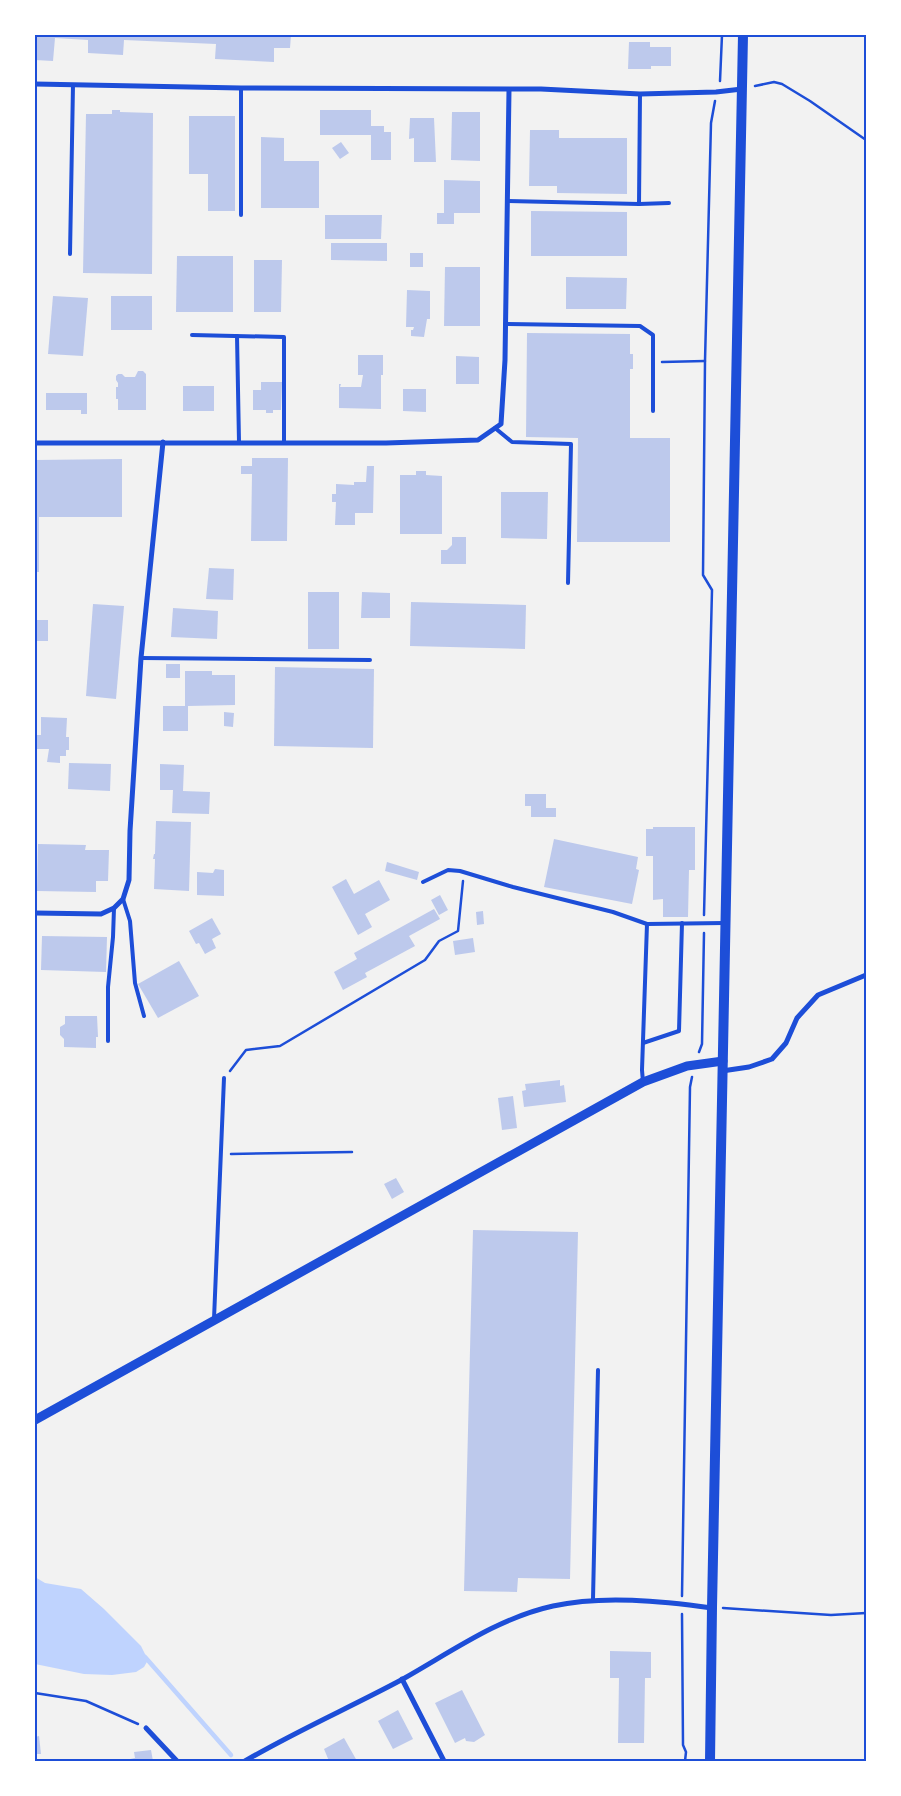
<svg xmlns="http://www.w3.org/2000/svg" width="901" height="1796" font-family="'Titillium Web',sans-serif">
<rect width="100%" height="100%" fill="#f2f2f2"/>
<path fill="#bfd3fe" d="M35,1577L45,1583L81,1589L104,1609L141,1646L148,1660L144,1667L136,1672L112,1675L84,1674L35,1664Z"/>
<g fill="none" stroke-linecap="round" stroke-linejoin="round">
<path stroke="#bfd3fe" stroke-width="4.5" d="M145,1657L231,1755"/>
</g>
<g fill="#bdc9ec">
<path d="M35,35H291L290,48H274V62L215,59L216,44L124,40L123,55L88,53V40L55,38L53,61L35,60Z"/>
<path d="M629,42H650V47H671V66H651V69H628Z"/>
<path d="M112,110H120V112L153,113L152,274L83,273L86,114H112Z"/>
<path d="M320,110H371V126H384V132H391V160H371V135H320Z"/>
<path d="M452,112H480V161L451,160Z"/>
<path d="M189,116H235V211H208V174H189Z"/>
<path d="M410,118H434L436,162H414V138L409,139Z"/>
<path d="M530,130H559V138H627V194L557,193V186H529Z"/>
<path d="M261,137L284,138V161H319V208H261Z"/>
<path d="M341,142L349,153L340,159L332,148Z"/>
<path d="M444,180L480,181V213H454V224H437V213H444Z"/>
<path d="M531,211L627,212V256H531Z"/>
<path d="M325,215H382L381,239H325Z"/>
<path d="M331,243H387V261L331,260Z"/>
<rect x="410" y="253" width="13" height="14"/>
<path d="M177,256H233V312H176Z"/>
<path d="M254,260H282L281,312H254Z"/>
<path d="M445,267H480V326H444Z"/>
<path d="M566,277L627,278L626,309H566Z"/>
<path d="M407,290L430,291V319H427L424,337L411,336V330H413L414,327H406Z"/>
<path d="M53,296L88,298L83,356L48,354Z"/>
<rect x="111" y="296" width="41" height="34"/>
<path d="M527,333L630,334V354H633V369H630V438H670V542H577L578,438L526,437Z"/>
<path d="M358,355H383V375H381V409L339,408V384H341L340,387H361L363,375H358Z"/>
<path d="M456,356L479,357V384H456Z"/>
<path d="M138,371H143L146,374V410H118V399H116V387H118V383L116,380V376L118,374H122L125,377H135Z"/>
<path d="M261,382H282L281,410H273V413H266V410H253V390H261Z"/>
<rect x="183" y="386" width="31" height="25"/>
<path d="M403,389H426V412L403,411Z"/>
<path d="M46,393H87V414H81V410H46Z"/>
<path d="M252,458H288L287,541H251L252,474H241V466H252Z"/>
<path d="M122,459V517H39V572H35V460Z"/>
<path d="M367,466H374L373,513H355V525H335L336,502H332V494H336V484L354,485V482H366Z"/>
<path d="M416,471H426V475L442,476V534H400V475H416Z"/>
<path d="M501,492H548L547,539L501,538Z"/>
<path d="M452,537H466V564H441V550H447L452,545Z"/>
<path d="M209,568L234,569L233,600L206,599Z"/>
<rect x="308" y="592" width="31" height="57"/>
<path d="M362,592L390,593V618H361Z"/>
<path d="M411,602L526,605L525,649L410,646Z"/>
<path d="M93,604L124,606L116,699L86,696Z"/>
<path d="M173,608L218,611L217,639L171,637Z"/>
<rect x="35" y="620" width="13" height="21"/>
<rect x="166" y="664" width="14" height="14"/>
<path d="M275,667L374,669L373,748L274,746Z"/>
<path d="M185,671H212V675H235V705L188,706V731H163V706H185Z"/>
<path d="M224,712L234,713L233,727L224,726Z"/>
<path d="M41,717L67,718L66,737H69V750H66V756H60V763L47,762L49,749H36V735H41Z"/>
<path d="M69,763L111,764L110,791L68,789Z"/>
<path d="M160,764L184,765L183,791L210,792L209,814L172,813L173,790H160Z"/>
<path d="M525,794H546V808H556V817H531V806H525Z"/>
<path d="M156,821L191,822L189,891L154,889L155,859H153L154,854H155Z"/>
<path d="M653,827H695V870H689L688,917H663V899L653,900V856H646V829H653Z"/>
<path d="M554,839L638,857L636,869L639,870L632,904L544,887Z"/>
<path d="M38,844L86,845L85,850H109L108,881H96V892L37,891Z"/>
<path d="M387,862L419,872L417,880L385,871Z"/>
<path d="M215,869L224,870V896L197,895V872L213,873Z"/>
<path d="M346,879L354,894L379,880L390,900L365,914L372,927L358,935L332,887Z"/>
<path d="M440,895L448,910L439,915L431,900Z"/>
<path d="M434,909L440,919L409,936L415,946L365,973L367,977L343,990L334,972L357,959L354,953Z"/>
<path d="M483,911L484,924L477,925L476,912Z"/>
<path d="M212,918L221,934L212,939L216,948L205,954L199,943L196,944L189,931Z"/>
<path d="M42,936L107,937L106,972L41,970Z"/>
<path d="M473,938L475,952L455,955L453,941Z"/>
<path d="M179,961L199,996L158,1018L138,984Z"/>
<path d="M65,1016H97L98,1037H96V1048L64,1047V1039L60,1035V1027L65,1024Z"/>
<path d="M560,1080V1086L564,1085L566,1102L524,1107L522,1091L526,1090L525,1084Z"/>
<path d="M513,1096L517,1128L502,1130L498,1098Z"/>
<path d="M396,1178L404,1192L392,1199L384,1184Z"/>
<path d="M473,1230L578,1232L570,1579L518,1578L517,1592L464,1591Z"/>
<path d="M610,1651L651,1652V1678H645L644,1743H618L619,1678H610Z"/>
<path d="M462,1690L485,1735L474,1742L466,1741L465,1738L455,1743L435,1703Z"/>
<path d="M398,1710L413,1739L393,1749L378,1721Z"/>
<path d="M39,1736L41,1754H35V1737Z"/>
<path d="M344,1738L357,1761H329L324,1749Z"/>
<path d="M151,1750L153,1761H120L135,1758L134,1752Z"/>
</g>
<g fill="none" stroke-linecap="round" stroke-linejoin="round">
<g stroke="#1d4ed8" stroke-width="2.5">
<path d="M720,81L722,35"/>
<path d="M755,86L774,82L782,84L810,101L866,140"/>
<path d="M662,362L705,361"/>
<path d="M704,915L712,590L703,575L705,361L711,123L715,101"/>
<path d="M699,1052L702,1044L704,933"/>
<path d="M230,1071L246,1050L280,1046L425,960L439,941L458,931L463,881"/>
<path d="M231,1154L352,1152"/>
<path d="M682,1596L690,1087L692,1077"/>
<path d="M723,1608L831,1615L866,1613"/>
<path d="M682,1614L683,1745L686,1752L685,1761"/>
<path d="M35,1693L86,1701L138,1724"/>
</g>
<g stroke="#1d4ed8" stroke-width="4">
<path d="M241,88V215"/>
<path d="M507,201L639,204L640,94"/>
<path d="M639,204L669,203"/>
<path d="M70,254L73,85"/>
<path d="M505,324L640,326L653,335V411"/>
<path d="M192,335L284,337V443"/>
<path d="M237,336L239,442"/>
<path d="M495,428L512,442L571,444L568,583"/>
<path d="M141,658L370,660"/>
<path d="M423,882L448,870L460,871L513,887L613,912L647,924"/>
<path d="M123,899L130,921L135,983L144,1016"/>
<path d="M108,1041V987L113,937L114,908"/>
<path d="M643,1043L679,1031L682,923"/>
<path d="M643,1082L642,1070L647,924L724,923"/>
<path d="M214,1319L224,1078"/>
<path d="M593,1599L598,1370"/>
</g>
<g stroke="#1d4ed8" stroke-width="5">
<path d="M35,84L241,88L541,89L640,94L716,92L742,89"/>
<path d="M35,443H386L478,440L501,424L505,360L509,90"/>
<path d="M35,913L101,914L114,908L123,899L129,880L130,831L141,658L163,442"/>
<path d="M722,1071L749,1067L772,1059L786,1043L797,1018L818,995L866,975"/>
<path d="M402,1679L444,1761"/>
<path d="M146,1728L177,1761"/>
<path d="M245,1761C296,1731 351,1707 403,1679C451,1652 498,1618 553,1606C602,1595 662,1601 712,1608"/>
</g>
<path stroke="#1d4ed8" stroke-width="9" d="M35,1420L643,1082L687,1066L723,1061"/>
<path stroke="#1d4ed8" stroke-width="10" d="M710,1761L712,1608L743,35"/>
</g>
<rect width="901" height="1796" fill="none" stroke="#ffffff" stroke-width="72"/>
<rect x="36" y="36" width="829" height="1724" fill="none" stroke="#1d4ed8" stroke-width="2"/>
</svg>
